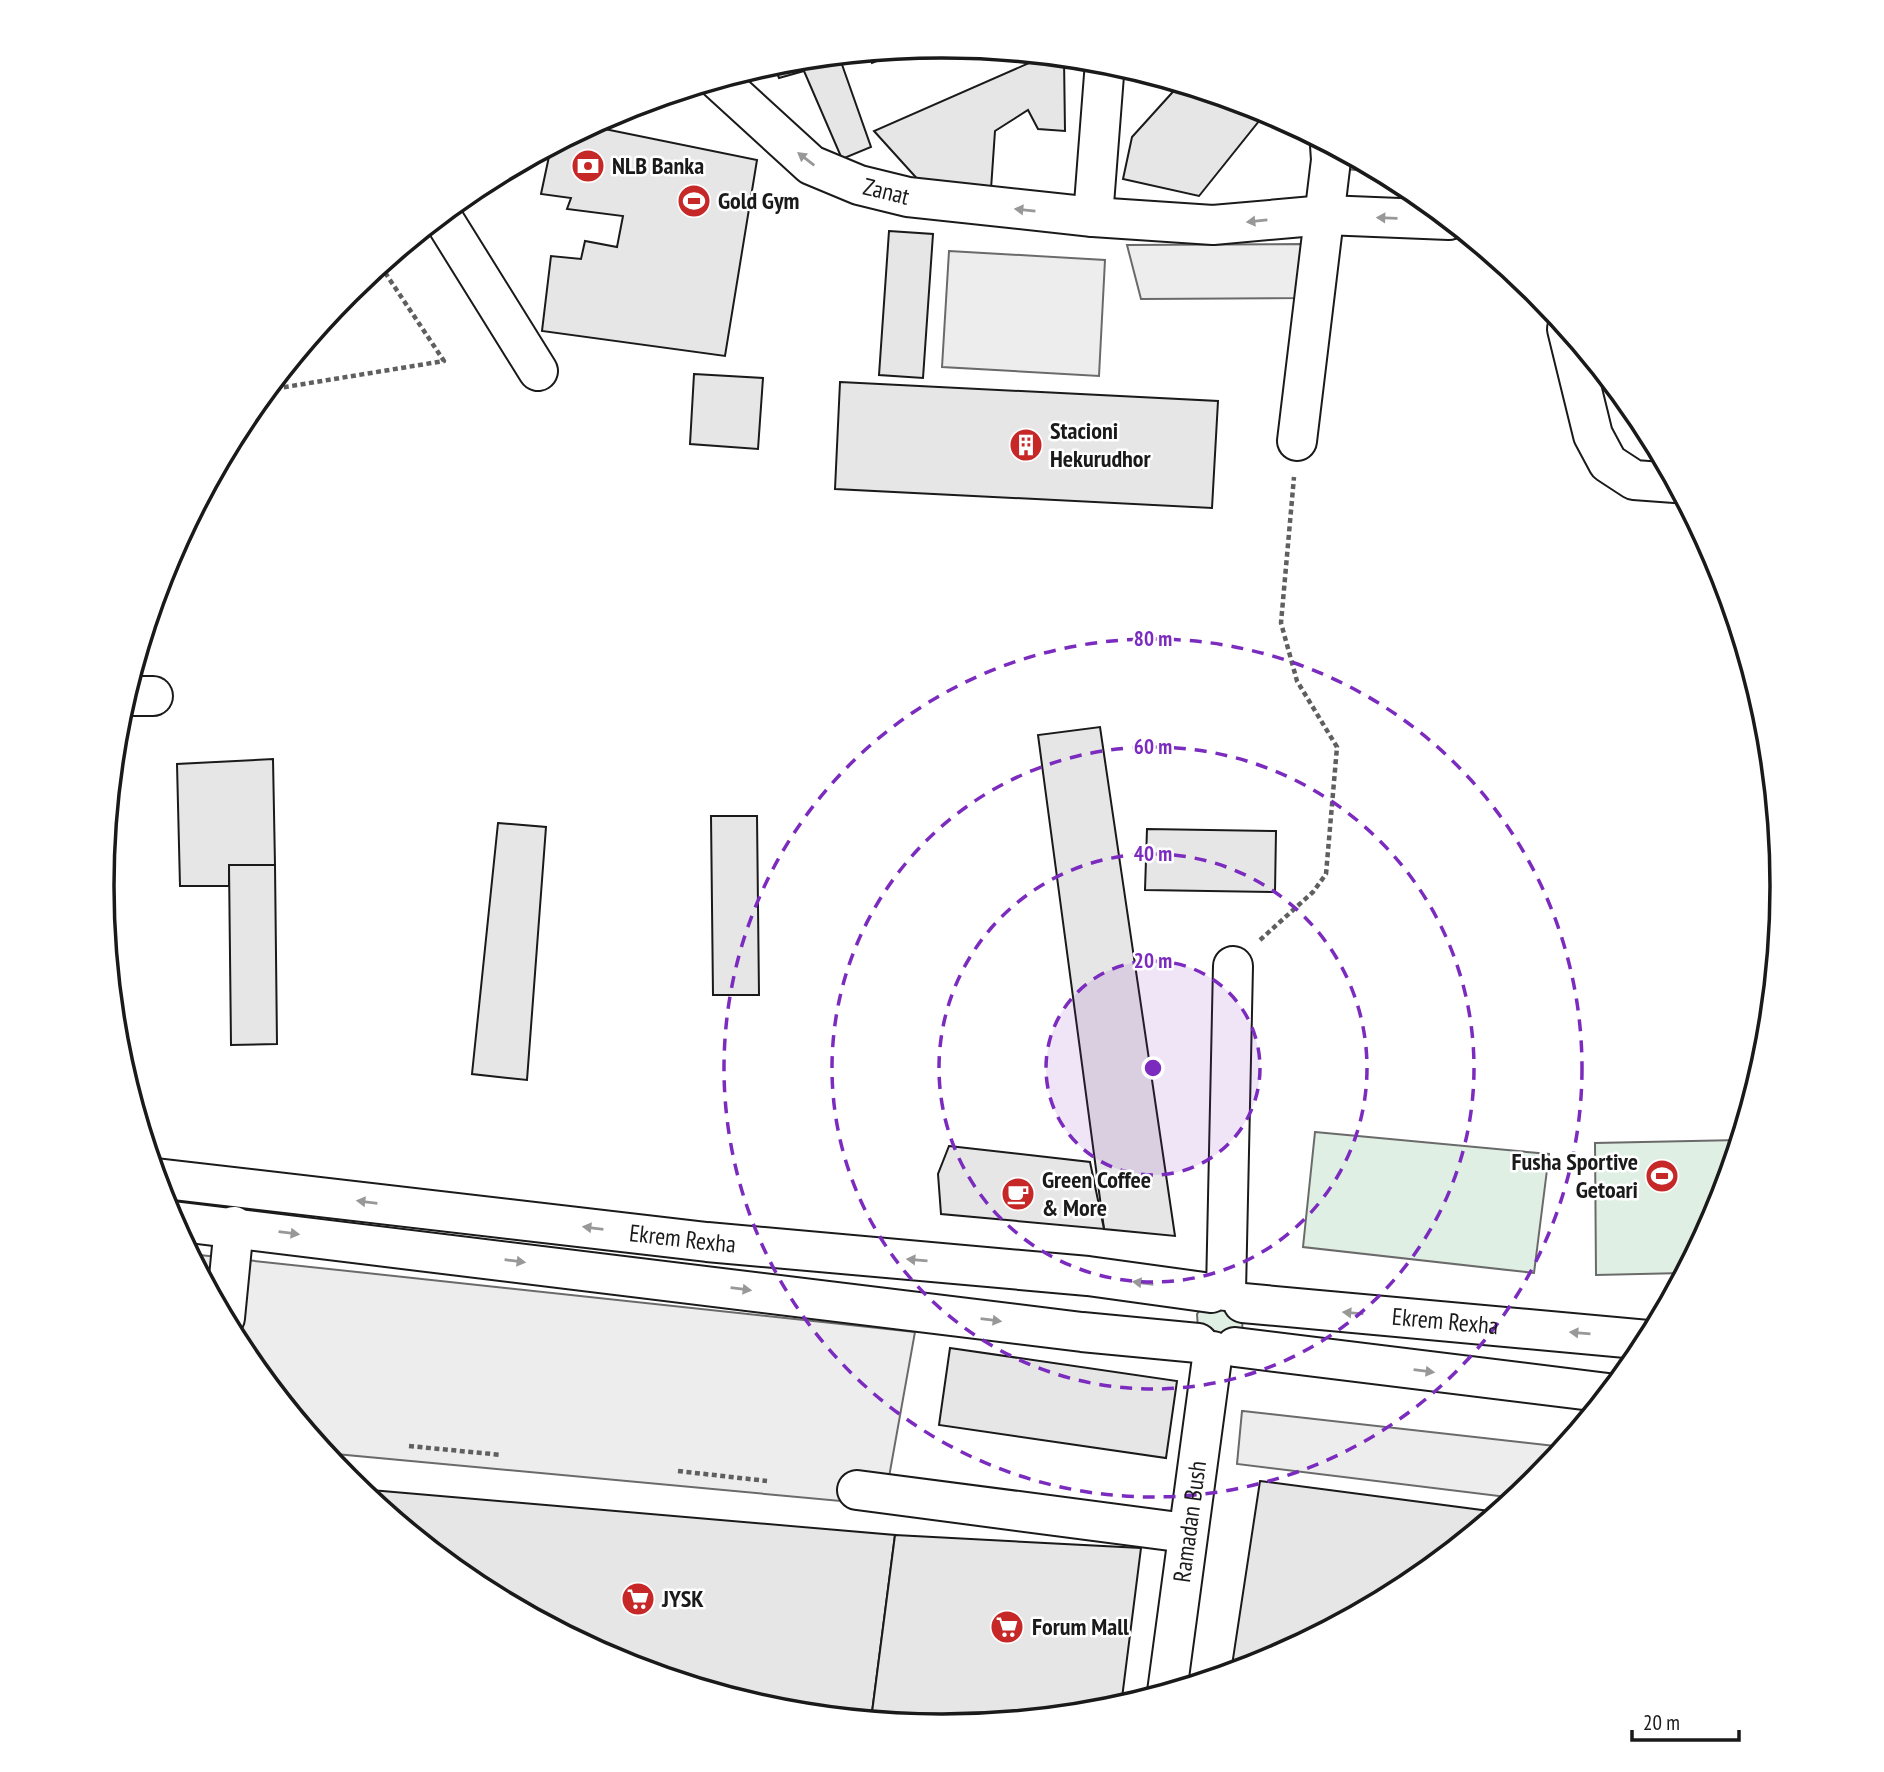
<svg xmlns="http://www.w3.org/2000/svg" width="1884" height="1772" font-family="'PT Sans Narrow',sans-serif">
<rect width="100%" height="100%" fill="#fff"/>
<g fill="#e0efe3" stroke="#6a6a6a" stroke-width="2">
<path d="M1315,1132L1549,1154L1534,1273L1303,1247Z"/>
<path d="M1739,1140L1718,1208L1684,1273L1596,1275L1595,1143Z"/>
<path d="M1206,1302L1243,1315L1242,1331L1231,1342L1198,1329L1197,1314Z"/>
</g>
<g fill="#ededed" stroke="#6a6a6a" stroke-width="2">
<path d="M1341,151L1370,166V171L1343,169Z"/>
<path d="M1303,244L1302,298L1141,299L1127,245Z"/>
<path d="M949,251L1105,260L1099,376L942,367Z"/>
<path d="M190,1254L915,1332L884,1505L325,1453L243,1353Z"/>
<path d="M1242,1411H1243L1564,1447L1536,1481L1515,1498L1237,1464Z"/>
</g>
<g fill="#e6e6e6" stroke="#1a1a1a" stroke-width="2">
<path d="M906,49L872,63L868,53Z"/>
<path d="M839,56L871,147L842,159L804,71L779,78L773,63Z"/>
<path d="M1045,56L1064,58L1065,131L1038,129L1028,110L995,131L991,189L921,183L874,131Z"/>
<path d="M1180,84L1267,111L1199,196L1123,179L1132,137Z"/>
<path d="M590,126L757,160L725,356L542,331L551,256L581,259L585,241L617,247L623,216L567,209L571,198L541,194L551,147Z"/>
<path d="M889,231L933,234L923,378L879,375Z"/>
<path d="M694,374L763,378L758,449L690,444Z"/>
<path d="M840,382L1218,401L1212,508L835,489Z"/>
<path d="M1648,432L1656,447L1645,445Z"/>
<path d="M1100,727L1175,1236L1104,1229L1038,735Z"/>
<path d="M273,759L275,865H229V886H180L177,764Z"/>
<path d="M711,816H757L759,995H713Z"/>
<path d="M498,823L546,827L527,1080L472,1074Z"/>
<path d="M1147,829L1276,831L1275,892L1145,890Z"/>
<path d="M229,865H275L277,1044L231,1045Z"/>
<path d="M949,1146L1090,1162L1104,1229L941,1214L938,1174Z"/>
<path d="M950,1348L1177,1381L1166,1458L939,1425Z"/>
<path d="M1260,1481L1497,1512L1409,1585L1263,1663L1231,1672Z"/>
<path d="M359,1489L895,1535L871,1720L778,1710L620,1662L475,1585Z"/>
<path d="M895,1535L1141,1548L1121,1706L1106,1710L942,1726L871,1720Z"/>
</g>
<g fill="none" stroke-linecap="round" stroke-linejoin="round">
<defs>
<g id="minor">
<path id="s1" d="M718,80L811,165L859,185L908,197L1093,217L1213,225L1325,215L1449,220"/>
<path d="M441,215L538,371"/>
<path d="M1093,217L1105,62"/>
<path d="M1567,329L1593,435L1608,463L1634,480L1675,483"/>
<path d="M1297,441L1331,160L1330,145"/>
<path d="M126,696H153"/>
<path id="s2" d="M156,1178L707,1242L1088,1276L1211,1293"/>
<path d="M173,1221L1082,1332L1198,1343"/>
<path d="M1226,1291L1233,966"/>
<path id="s3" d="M1243,1303L1648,1340"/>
<path d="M225,1318L234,1226"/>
<path d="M1235,1347L1608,1393"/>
<path d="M857,1490L1186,1533"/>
<path id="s4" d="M1167,1692L1213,1351"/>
</g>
</defs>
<use href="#minor" stroke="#1a1a1a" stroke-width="42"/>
<g stroke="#5f5f5f" stroke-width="4.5" stroke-dasharray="5 3.5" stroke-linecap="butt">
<path d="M267,390L444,361L380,265"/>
<path d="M1260,940L1313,892L1326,874L1337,747L1297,681L1281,623L1294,477"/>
<path d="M409,1446L502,1455"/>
<path d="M678,1471L767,1481"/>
</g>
<use href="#minor" stroke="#fff" stroke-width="38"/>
</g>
<defs><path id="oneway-solid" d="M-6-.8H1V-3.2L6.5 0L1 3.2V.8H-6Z" transform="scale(1.75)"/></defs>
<g fill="#989898">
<use href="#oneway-solid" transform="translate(806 159) rotate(-142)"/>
<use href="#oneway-solid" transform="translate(1025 210) rotate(-174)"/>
<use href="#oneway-solid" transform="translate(1387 218) rotate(-178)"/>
<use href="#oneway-solid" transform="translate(1257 221) rotate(174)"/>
<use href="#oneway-solid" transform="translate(367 1202) rotate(-173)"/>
<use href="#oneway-solid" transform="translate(593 1228) rotate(-173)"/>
<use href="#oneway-solid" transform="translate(289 1233) rotate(7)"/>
<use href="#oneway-solid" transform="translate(917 1260) rotate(-175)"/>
<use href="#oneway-solid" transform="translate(515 1261) rotate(7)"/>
<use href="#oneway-solid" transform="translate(1143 1283) rotate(-172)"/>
<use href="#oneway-solid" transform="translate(741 1289) rotate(7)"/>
<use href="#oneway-solid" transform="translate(1353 1313) rotate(-175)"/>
<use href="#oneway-solid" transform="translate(991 1320) rotate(7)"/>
<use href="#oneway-solid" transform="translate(1580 1333) rotate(-175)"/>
<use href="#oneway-solid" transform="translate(1424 1371) rotate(7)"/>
</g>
<circle cx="1153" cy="1068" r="107" fill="#7b2cbf" fill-opacity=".12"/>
<g fill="none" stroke="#7b2cbf" stroke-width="3.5" stroke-dasharray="12 9">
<circle cx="1153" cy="1068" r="107"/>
<circle cx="1153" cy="1068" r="214"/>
<circle cx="1153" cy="1068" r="321"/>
<circle cx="1153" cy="1068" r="429"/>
</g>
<defs>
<symbol id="bank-disc" viewBox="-11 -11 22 22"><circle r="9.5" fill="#c62828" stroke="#fff"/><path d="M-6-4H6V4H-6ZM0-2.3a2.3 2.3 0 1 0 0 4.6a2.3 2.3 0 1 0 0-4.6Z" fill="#fff"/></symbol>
<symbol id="stadium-disc" viewBox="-11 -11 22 22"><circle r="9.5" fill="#c62828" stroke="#fff"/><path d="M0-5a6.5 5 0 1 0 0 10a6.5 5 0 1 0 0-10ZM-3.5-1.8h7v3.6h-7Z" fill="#fff"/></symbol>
<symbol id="building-disc" viewBox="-11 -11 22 22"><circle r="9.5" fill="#c62828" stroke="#fff"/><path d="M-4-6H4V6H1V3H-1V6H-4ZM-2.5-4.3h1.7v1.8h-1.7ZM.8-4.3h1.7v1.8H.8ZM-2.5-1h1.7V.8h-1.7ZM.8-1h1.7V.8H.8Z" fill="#fff"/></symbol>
<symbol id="cafe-disc" viewBox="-11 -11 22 22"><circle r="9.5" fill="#c62828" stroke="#fff"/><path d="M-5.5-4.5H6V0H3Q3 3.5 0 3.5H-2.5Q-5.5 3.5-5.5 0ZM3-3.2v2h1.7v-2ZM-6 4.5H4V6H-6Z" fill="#fff"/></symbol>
<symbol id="supermarket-disc" viewBox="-11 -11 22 22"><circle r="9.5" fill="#c62828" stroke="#fff"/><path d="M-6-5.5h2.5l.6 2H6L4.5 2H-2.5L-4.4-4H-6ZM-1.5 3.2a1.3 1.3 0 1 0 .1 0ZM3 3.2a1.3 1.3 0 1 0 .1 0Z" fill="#fff"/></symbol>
</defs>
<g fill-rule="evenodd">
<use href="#bank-disc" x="569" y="147" width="38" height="38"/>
<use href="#stadium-disc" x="675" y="182" width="38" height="38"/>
<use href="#building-disc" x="1007" y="426" width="38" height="38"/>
<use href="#stadium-disc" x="1643" y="1157" width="38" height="38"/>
<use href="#cafe-disc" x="999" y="1175" width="38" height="38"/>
<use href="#supermarket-disc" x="619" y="1580" width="38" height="38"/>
<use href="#supermarket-disc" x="988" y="1608" width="38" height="38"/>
</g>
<g text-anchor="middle" stroke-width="5" stroke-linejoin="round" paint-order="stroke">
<g font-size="24" font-weight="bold" fill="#1a1a1a" stroke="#fff" text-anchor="start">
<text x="612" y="174">NLB Banka</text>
<text x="718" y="209">Gold Gym</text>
<text x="1050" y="439">Stacioni<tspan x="1050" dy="28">Hekurudhor</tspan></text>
<text x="1638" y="1170" text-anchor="end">Fusha Sportive<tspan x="1638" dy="28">Getoari</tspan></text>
<text x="1042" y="1188">Green Coffee<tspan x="1042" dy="28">&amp; More</tspan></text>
<text x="662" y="1607">JYSK</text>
<text x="1032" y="1635">Forum Mall</text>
</g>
<g font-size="24" fill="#1a1a1a" stroke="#fff">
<text dy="8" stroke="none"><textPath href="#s1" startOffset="206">Zanat</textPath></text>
<text dy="8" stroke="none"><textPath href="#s2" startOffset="530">Ekrem Rexha</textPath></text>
<text dy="8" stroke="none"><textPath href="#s3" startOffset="203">Ekrem Rexha</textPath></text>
<text dy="8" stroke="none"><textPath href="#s4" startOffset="172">Ramadan Bush</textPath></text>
</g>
</g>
<path d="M0 0H1884V1772H0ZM114 886a828 828 0 1 1 1656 0a828 828 0 1 1-1656 0Z" fill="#fff" fill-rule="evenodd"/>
<path fill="none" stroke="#1a1a1a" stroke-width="3.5" d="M114 886a828 828 0 1 1 1656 0a828 828 0 1 1-1656 0Z"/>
<circle cx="1153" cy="1068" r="10" fill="#7b2cbf" stroke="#fff" stroke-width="3.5"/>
<g font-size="21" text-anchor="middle" font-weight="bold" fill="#7b2cbf" stroke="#fff" stroke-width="5" stroke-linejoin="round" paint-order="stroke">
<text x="1153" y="646">80 m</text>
<text x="1153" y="754">60 m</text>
<text x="1153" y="861">40 m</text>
<text x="1153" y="968">20 m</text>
</g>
<path d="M1632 1730v10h107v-10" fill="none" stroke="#1a1a1a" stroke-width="3.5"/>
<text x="1643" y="1730" font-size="21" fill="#1a1a1a" stroke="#ffffff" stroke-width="5" paint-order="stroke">20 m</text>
</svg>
